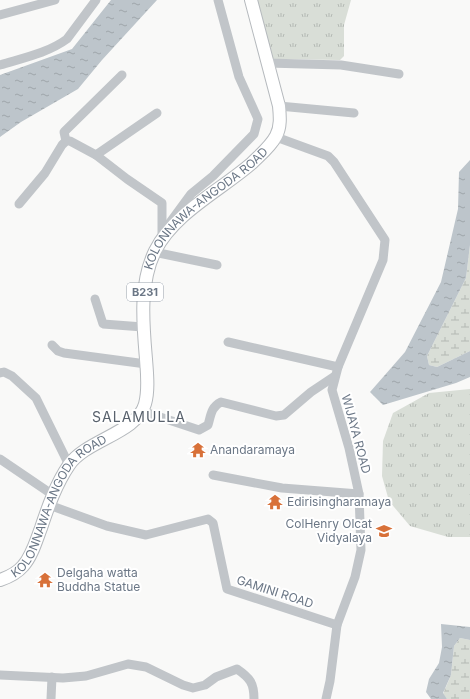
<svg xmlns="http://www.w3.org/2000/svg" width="470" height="699" font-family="Inter,sans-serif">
<defs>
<pattern id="grass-tufts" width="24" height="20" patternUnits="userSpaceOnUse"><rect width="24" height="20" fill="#d9ded7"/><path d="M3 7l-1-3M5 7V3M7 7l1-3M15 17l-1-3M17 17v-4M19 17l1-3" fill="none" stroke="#b4b9b4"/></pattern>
<pattern id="wetland-marsh" width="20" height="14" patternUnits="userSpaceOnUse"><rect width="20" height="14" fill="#d9ded7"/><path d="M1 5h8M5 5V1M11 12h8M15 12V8" fill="none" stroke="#b4b9b4"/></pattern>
<pattern id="water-ripples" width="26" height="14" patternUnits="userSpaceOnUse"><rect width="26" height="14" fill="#bdc5cb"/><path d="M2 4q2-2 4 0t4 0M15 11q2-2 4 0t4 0" fill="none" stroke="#9ea5aa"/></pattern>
</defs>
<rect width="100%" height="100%" fill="#f9f9f8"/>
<g fill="url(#grass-tufts)">
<path d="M257,0H351L344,25V56L340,60L274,59L272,57Z"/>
<path d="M470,389V537H448L410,526L389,501L382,476L383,441L393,413L429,393Z"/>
</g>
<g fill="url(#wetland-marsh)">
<path d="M470,245V351L437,367L429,365L427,356L466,278Z"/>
<path d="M460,638L470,640V699H447L443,694L451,675L454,646Z"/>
</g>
<g fill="url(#water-ripples)">
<path d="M111,0H157L102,60L78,89L21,122L0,137V75L72,49Z"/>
<path d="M470,160V245L466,278L427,356L429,365L437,367L470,351V377L456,383L383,405L370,392L405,352L441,282L458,209L459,172Z"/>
<path d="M441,624L470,627V640L460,638L454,646L451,675L443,693L447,699H431L426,692L429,679L439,663L442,647Z"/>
</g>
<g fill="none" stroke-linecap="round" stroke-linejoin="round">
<defs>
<g id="major">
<path id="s1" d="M0,580C9,577 17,573 23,566C32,556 36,541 41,528C48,507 56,484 69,465C86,440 137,433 145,404C149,390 147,373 146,359C143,324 139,284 155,251C174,213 221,190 252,163C260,155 271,146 276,136C281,127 280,116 279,106L251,0"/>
</g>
</defs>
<use href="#major" stroke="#b5b9bd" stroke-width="14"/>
<g stroke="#c1c5c9" stroke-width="9">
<path d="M0,15L55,0"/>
<path d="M267,63L341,65L399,74"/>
<path d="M0,65C23,58 48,53 67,39L96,0"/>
<path d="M279,106L354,113"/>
<path d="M276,137L328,156L334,162L385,240L383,260L338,367L332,390L349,448L359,494L361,550L355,577L337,625L330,681L326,699"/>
<path d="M66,141L64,132L122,75"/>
<path d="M96,155L157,113"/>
<path d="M19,204L45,173L62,145L66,141H70L96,155L127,179L162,203V233"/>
<path d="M166,228L191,194L213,176L254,134L258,119L239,77L218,0"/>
<path d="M154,252L217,265"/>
<path d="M95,299L103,324L143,327"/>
<path d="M228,342L338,367"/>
<path d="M52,345L58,351L64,353L146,364"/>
<path d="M0,373L4,372L12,376L36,398L69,465"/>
<path d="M142,411L199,430L208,425C211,415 211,407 221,402L276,416L284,415L311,392L335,376"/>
<path d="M0,459L53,495"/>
<path d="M213,475L282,488L359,494"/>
<path d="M49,505L107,526L146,535L208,519L213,523L227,589L337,625"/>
<path d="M0,675L63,678L86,676L128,664L146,667L183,685L193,688L205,685L216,677L237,669C250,678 254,683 254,699"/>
<path d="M51,699L52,677"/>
</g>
<use href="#major" stroke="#fff" stroke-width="12"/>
</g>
<defs>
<symbol id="temple-bare" viewBox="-9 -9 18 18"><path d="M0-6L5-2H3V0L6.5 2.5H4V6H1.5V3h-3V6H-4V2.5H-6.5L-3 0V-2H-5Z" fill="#d87139" stroke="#fff" stroke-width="2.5" paint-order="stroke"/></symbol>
<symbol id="school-bare" viewBox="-9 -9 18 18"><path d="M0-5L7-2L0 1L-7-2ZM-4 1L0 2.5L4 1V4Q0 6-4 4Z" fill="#d87139" stroke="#fff" stroke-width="2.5" paint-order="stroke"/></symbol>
</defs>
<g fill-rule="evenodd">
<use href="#temple-bare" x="187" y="439" width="22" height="22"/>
<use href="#temple-bare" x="264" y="491" width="22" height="22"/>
<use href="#school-bare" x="373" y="520" width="22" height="22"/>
<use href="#temple-bare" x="34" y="569" width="22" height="22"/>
</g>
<g text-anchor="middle" stroke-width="4" stroke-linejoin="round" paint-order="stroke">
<rect fill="#fff" stroke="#97a0aa" stroke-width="1" x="127" y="283" width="36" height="18" rx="3"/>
<g font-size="11" font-weight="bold" fill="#6b7786">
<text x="145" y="296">B231</text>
</g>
<g font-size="12" fill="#6b7786" stroke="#fff">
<text dy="4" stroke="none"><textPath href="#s1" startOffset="459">KOLONNAWA-ANGODA ROAD</textPath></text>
<text transform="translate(356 434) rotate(75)" y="4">WIJAYA ROAD</text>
<text dy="4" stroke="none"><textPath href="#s1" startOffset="99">KOLONNAWA-ANGODA ROAD</textPath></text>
<text transform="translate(275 592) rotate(18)" y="4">GAMINI ROAD</text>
</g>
<g font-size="12" fill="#6b7786" stroke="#fff" text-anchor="start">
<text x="210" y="454">Anandaramaya</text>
<text x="287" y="506">Edirisingharamaya</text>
<text x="372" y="528" text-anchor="end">ColHenry Olcat<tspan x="372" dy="14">Vidyalaya</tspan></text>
<text x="57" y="577">Delgaha watta<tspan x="57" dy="14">Buddha Statue</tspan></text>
</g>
<g font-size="14" letter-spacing="1" fill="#58616c" stroke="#fff">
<text x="139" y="422">SALAMULLA</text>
</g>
</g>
</svg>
